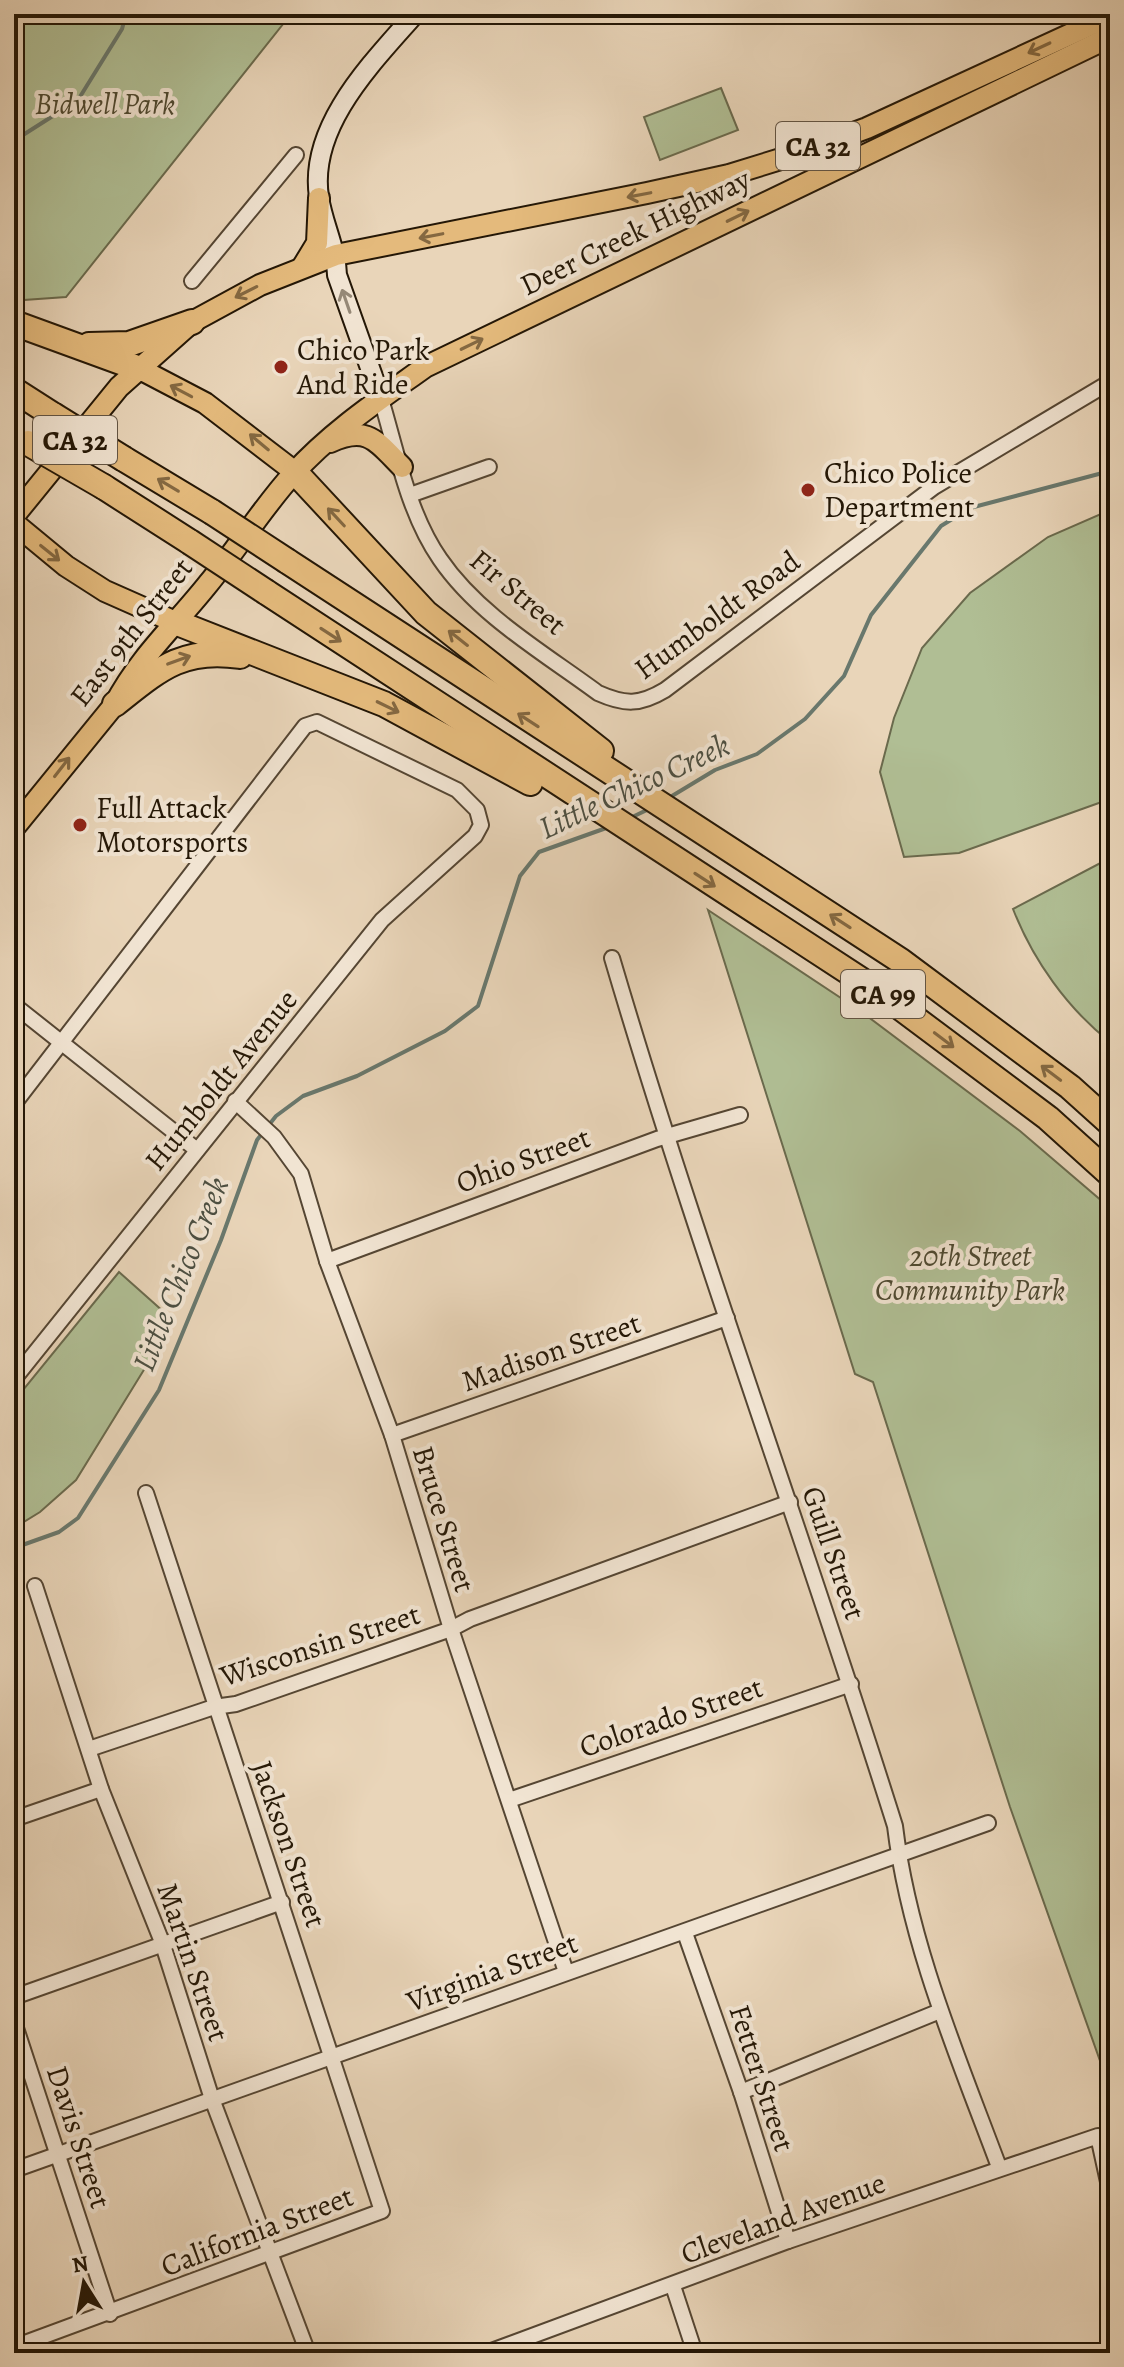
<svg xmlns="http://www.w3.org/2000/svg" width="1124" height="2367" font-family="Alegreya,serif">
<rect width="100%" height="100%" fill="#e9d5b9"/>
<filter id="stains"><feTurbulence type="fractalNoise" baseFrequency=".0025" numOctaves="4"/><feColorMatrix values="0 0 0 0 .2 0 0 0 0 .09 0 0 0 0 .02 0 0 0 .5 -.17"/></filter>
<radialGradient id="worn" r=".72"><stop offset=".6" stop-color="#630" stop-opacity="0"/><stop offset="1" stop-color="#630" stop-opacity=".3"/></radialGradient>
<g fill="#b0be94" stroke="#6a6a4d" stroke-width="2">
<path d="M14,14H291L66,297L24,300L14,312Z"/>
<path d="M721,88L738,130L660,160L644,117Z"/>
<path d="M1110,510V799L959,853L904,857L880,772L894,718L922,648L970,593L1048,537Z"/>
<path d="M1110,858V1042C1067,1008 1033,960 1013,909Z"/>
<path d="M708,910L859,1010L1020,1131L1110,1208V2089L1010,1807L873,1382L855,1374Z"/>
<path d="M119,1272L174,1321L76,1480L40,1512L14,1528V1401Z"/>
</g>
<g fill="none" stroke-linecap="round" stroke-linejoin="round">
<g stroke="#69786d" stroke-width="4">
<path d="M14,134L23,135L78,100L122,29L126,14"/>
<path d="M667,799L715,770L757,754L805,719L844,676L871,615L941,526L970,508L1110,471"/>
<path d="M628,819L649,809"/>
<path d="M14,1548L59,1532L78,1518L159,1390L221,1240L257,1140L276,1116L303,1096L357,1076L445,1031L478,1006L520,876L539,852L609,827"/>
</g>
<defs>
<g id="street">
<path d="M192,281L296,155"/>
<path d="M381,399C397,452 408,513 440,559C478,615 544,653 598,693C625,705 640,705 665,690L934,487L1110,382"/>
<path d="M410,495L489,467"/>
<path d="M612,958C698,1250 804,1536 895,1826C909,1943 958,2057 999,2167"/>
<path d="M14,1005L197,1150"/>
<path d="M235,1101L274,1137L301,1174L327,1261L392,1435L451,1629L566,1972"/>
<path d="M14,1104L305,726L317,722L457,790L477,810L481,825L475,836L382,920L14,1379"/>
<path d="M327,1261L657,1139L740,1115"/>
<path d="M392,1435L727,1318"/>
<path d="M35,1586L101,1789L162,1942L212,2099L308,2353"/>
<path d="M89,1749L214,1707L236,1704L451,1629L470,1619L790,1502"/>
<path d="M509,1800L851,1684"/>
<path d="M14,1819L101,1789"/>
<path d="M685,1933L741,2092L788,2241"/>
<path d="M14,1997L282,1902"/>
<path d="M14,2022L110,2314"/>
<path d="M741,2092L940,2011"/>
<path d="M14,2170L988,1823"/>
<path d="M673,2286L695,2353"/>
<path d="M14,2347L382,2211L146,1493"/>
<path d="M486,2353L788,2241L1098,2136L1110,2191"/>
</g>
<path id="secondary" d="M381,399L337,275C336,247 323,224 319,197C308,126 373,62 415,14"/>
<g id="primary">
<path d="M303,266L317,243L319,198"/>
<path d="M140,369L205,403L295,472"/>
<path d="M330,442C368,425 376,441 402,467"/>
<path d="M14,516L119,387L192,322L260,285L336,255L647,193L729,175L797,154L867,128L1110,16"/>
<path d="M14,523L66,566L105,591L175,622"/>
<path d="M14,828L115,704C138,659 177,623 208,584C238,548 262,508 293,474C332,431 379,400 425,367L1110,37"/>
</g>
<g id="highway">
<path d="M14,323L140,369"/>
<path d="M89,345L129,344L192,322"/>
<path d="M14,390L53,415"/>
<path d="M124,459L212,512"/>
<path d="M295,472L426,613L601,751"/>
<path d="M104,487L190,542"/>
<path d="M287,561L901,961L1070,1087L1110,1123"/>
<path d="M266,592L881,993L1048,1118L1110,1174"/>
<path d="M175,622L384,704L530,783"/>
<path d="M115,704C158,670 182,647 240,656"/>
</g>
</defs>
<use href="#street" stroke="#554633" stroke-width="18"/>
<use href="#secondary" stroke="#241706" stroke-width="22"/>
<use href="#primary" stroke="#241706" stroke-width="24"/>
<use href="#highway" stroke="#241706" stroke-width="28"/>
<use href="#street" stroke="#f1e4d2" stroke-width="14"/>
<use href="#secondary" stroke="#f1e4d2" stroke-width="18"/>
<use href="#primary" stroke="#e4ba7c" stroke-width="20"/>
<use href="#highway" stroke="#e4ba7c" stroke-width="24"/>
<defs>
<g id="highway-bridge">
<path d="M53,415L124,459"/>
<path d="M28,443L104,487"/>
<path d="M212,512L287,561"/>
<path d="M190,542L266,592"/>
</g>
</defs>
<use href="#highway-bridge" stroke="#241706" stroke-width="28" stroke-linecap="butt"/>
<use href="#highway-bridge" stroke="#e4ba7c" stroke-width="24"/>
</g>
<defs><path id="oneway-shaft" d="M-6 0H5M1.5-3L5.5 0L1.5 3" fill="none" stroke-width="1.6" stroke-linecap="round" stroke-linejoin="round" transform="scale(2)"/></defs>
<g stroke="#846841">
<use href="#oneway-shaft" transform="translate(1039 48) rotate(155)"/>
<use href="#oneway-shaft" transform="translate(639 195) rotate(169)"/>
<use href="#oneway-shaft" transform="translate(738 216) rotate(-26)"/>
<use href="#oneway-shaft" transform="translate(431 236) rotate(169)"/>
<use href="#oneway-shaft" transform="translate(246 292) rotate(153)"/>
<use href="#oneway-shaft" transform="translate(472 344) rotate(-26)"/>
<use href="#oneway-shaft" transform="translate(181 391) rotate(-152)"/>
<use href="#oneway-shaft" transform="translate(259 442) rotate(-140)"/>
<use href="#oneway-shaft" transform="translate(168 485) rotate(-149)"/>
<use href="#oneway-shaft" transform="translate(336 517) rotate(-133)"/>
<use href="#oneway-shaft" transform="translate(50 553) rotate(39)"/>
<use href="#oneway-shaft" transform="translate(331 635) rotate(33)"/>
<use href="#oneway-shaft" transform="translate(458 638) rotate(-142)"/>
<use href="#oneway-shaft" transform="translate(179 660) rotate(-20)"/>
<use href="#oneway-shaft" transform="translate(388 707) rotate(26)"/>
<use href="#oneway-shaft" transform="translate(528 720) rotate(-147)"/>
<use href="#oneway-shaft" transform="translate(62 767) rotate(-52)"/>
<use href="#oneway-shaft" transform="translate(705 880) rotate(33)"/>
<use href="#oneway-shaft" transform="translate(840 921) rotate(-147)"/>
<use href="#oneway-shaft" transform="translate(944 1040) rotate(37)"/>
<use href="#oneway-shaft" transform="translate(1051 1073) rotate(-143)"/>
</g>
<use stroke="#958876" href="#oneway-shaft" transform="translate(346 301) rotate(-109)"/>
<g fill="#8f2418" stroke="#f1e4d2" stroke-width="3">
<circle cx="281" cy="367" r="8"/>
<circle cx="808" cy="490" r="8"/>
<circle cx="80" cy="825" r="8"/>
</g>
<g text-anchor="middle" stroke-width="8" stroke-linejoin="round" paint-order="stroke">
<g fill="#f1e4d2" stroke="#625443" stroke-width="2">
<rect x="776" y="122" width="84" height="48" rx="6"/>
<rect x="33" y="416" width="84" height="48" rx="6"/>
<rect x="841" y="970" width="84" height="48" rx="6"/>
</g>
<g font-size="28" font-weight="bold" fill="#241706">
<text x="818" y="156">CA 32</text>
<text x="75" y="450">CA 32</text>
<text x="883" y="1004">CA 99</text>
</g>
<g font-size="30" font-style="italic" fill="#4e4931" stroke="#f1e4d2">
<text x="105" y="114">Bidwell Park</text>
<text x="970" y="1266">20th Street<tspan x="970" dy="34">Community Park</tspan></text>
</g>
<g font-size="30" fill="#241706" stroke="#f1e4d2">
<text transform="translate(635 232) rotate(-26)" y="10">Deer Creek Highway</text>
<text transform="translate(518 592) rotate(40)" y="10">Fir Street</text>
<text transform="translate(717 615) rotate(-36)" y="10">Humboldt Road</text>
<text transform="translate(131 632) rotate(-52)" y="10">East 9th Street</text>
<text transform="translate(221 1080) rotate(-51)" y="10">Humboldt Avenue</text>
<text transform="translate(523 1160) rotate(-20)" y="10">Ohio Street</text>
<text transform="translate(551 1352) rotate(-19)" y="10">Madison Street</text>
<text transform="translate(444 1519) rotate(73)" y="10">Bruce Street</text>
<text transform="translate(834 1553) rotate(71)" y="10">Guill Street</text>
<text transform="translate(320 1645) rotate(-18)" y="10">Wisconsin Street</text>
<text transform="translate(671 1717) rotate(-19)" y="10">Colorado Street</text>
<text transform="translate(289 1844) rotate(71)" y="10">Jackson Street</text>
<text transform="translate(193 1962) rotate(71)" y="10">Martin Street</text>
<text transform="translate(492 1972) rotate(-20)" y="10">Virginia Street</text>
<text transform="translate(762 2078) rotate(72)" y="10">Fetter Street</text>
<text transform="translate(79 2137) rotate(72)" y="10">Davis Street</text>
<text transform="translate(783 2218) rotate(-20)" y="10">Cleveland Avenue</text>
<text transform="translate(257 2231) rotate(-21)" y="10">California Street</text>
</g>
<g font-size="30" fill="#241706" stroke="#f1e4d2" text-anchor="start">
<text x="297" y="360">Chico Park<tspan x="297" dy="34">And Ride</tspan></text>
<text x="824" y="483">Chico Police<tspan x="824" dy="34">Department</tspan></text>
<text x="96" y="818">Full Attack<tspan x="96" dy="34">Motorsports</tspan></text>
</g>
<g font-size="32" font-style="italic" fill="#4c4f42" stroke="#f1e4d2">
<text transform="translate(634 786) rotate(-25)" y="11">Little Chico Creek</text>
<text transform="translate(180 1274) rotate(-68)" y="11">Little Chico Creek</text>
</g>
</g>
<rect width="1124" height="2367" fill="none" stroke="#e9d5b9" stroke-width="48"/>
<rect x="16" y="16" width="1092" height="2335" fill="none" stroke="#241706" stroke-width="4"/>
<rect x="24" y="24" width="1076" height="2319" fill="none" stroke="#241706" stroke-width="2"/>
<g transform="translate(84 2283) rotate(349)" stroke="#f1e4d2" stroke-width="6" paint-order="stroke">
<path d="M0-6L14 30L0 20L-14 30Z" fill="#241706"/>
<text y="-12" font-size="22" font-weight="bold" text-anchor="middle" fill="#241706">N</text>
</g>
<rect width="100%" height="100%" filter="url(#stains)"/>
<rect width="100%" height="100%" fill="url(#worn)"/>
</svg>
